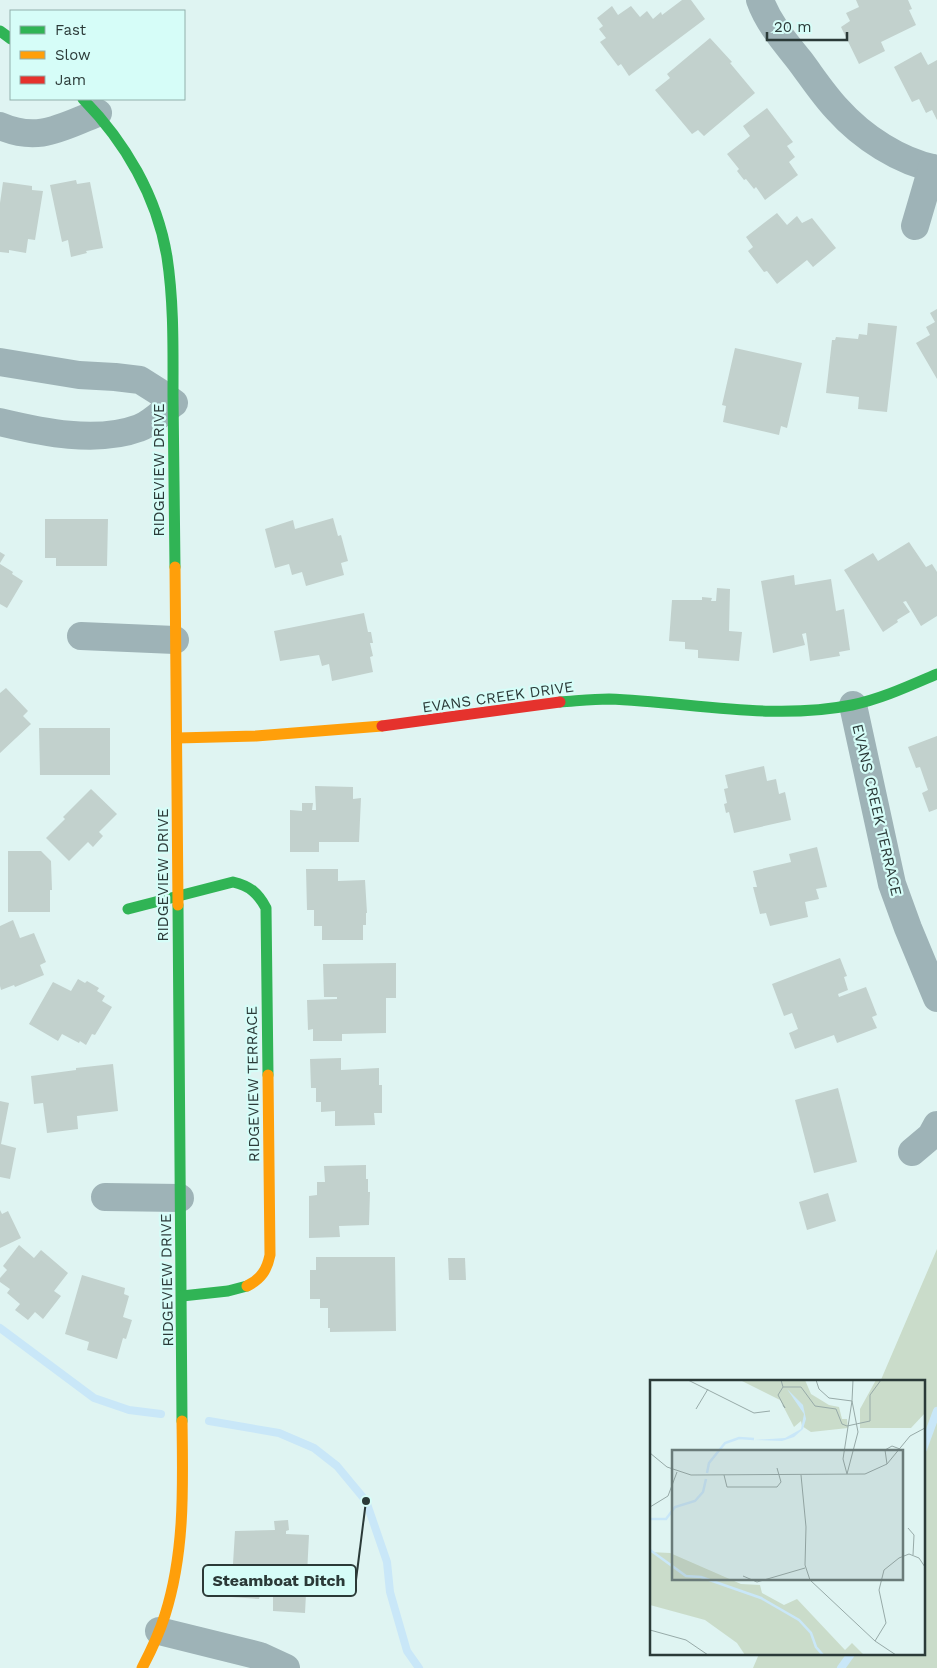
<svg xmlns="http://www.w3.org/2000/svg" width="937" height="1668" font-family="'Work Sans',sans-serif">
<rect width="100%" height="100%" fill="#dff4f2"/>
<path fill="#cadcca" d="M937,1249V1668H753L759,1654H923V1382H880Z"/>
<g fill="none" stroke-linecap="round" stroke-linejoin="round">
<g stroke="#c9e7f8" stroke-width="8">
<path d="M0,1328L94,1398L129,1410L161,1414"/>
<path d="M209,1421L279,1433L314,1448L337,1466L366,1501L387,1562L390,1592L407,1651L419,1668"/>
<path d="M923,1449L937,1411"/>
<path d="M841,1668L851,1654"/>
</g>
</g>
<g fill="#c2d1cd">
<path d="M682,0H691L705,19L629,76L621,64L618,66L600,42L606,38L599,29L603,26L597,18L612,6L618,15L631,6L640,17L647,11L653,19L661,12L662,15Z"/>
<path d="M856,0H908L912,9L909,10L916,25L881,42L885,51L859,64L841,27L850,21L846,13L859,7Z"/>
<path d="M710,38L732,62L730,63L755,93L704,136L698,130L692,134L655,90L670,78L667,74Z"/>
<path d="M921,52L928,65L937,60V120L932,110L926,113L919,99L912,102L894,67Z"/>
<path d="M767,108L793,142L787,146L795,157L789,162L798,175L765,200L756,187L754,189L746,179L744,180L737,171L739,169L727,154L750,136L743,126Z"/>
<path d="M76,180L77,184L90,182L103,248L86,251L87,253L71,257L68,240L62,242L50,185Z"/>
<path d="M3,182L32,186V190L43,191L35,240L28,239L26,253L9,250V253L0,252V203Z"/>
<path d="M777,213L787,225L797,216L802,223L812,218L836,248L813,267L807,260L777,284L767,271L764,272L748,251L753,247L746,237Z"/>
<path d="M937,309V379L916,343L930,335L926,327L935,322L930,313Z"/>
<path d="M868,323L897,326L887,412L858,409L859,397L826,393L832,340H835L836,337L858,339L859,334L867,335Z"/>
<path d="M735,348L802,363L787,428L781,426L779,435L723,422L726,406L722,405Z"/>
<path d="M333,518L338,536L341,535L348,561L341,563L344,575L306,586L302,572L292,575L289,564L275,568L265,529L293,520L295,529Z"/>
<path d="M45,519H108L107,566H56V558H45Z"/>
<path d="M909,542L926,567L932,564L937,572V616L921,626L906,601L903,602L910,612L897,620L898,622L883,632L844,570L873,553L878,561Z"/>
<path d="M0,552L5,555L0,563Z"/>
<path d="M0,564L13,572L12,574L23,581L7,608L0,604Z"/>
<path d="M794,575L795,585L831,579L836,611L844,609L850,650L839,652L840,656L810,661L806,633L802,634L805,645L773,653L761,581Z"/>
<path d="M717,588L730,589L729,631L742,632L739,661L698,658V650L685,649V642L669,641L672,600H702V597L712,598L711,601H716Z"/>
<path d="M364,613L368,632H371L373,643H370L373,656L370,657L373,672L332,681L329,664L322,666L319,655L280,661L274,631Z"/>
<path d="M6,688L28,711L23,716L31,724L0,753V693Z"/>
<path d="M39,728H110V775H40Z"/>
<path d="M937,736V809L929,812L922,793L928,790L920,767L916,768L908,747Z"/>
<path d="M764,766L767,781L776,779L779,794L785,792L791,820L734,833L729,812L726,813L724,804L727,803L724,789L728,788L725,775Z"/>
<path d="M315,786L353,787V799L361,798L359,842H319V852H290V810L302,811V803H313L312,810H316Z"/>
<path d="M91,789L117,814L99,832L103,836L93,847L88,842L69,861L46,838L65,819L63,817Z"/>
<path d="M817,847L827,887L816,889L819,899L805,902L808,917L770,926L766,913L760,914L753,887H757L753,871L791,862L789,854Z"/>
<path d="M8,851H41L51,861L52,890H50V912H8Z"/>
<path d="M306,869H338V881L365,880L367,913H366V925H363V940H322V926H314V910H307Z"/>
<path d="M13,920L20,938L34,933L46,962L40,965L44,975L15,987L14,985L1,990L0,986V926Z"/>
<path d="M840,958L847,976L844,977L848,990L838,994L839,997L866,987L877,1015L872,1017L877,1028L837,1043L834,1035L795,1049L789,1033L798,1029L792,1013L784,1016L772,984Z"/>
<path d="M396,963V998H386V1033L342,1034V1041H313V1029L308,1030L307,1000L337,999V997H324L323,964Z"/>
<path d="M78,979L85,983L87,981L99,988L97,991L105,996L102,1001L112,1007L95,1035L92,1034L86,1045L80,1041L79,1043L62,1034L58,1041L29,1024L53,982L71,991Z"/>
<path d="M341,1058V1070L379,1068V1085H382V1113H374L375,1125L335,1126V1111L321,1112V1102H316V1088H311L310,1059Z"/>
<path d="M113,1064L118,1111L77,1116L78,1129L47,1133L43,1103L34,1104L31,1076L76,1070V1068Z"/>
<path d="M838,1088L857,1162L814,1173L795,1100Z"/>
<path d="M0,1101L9,1103L1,1144L16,1148L10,1179L0,1177Z"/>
<path d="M366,1165V1179H368V1192H370L369,1225L339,1226L340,1237L309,1238V1196L317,1195V1182H325L324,1166Z"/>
<path d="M828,1193L836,1221L807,1230L799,1202Z"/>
<path d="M0,1210L2,1214L8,1211L21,1238L0,1248Z"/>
<path d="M19,1245L34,1258L41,1250L68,1273L54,1291L61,1296L43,1319L35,1312L28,1320L15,1310L20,1304L7,1293L10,1289L0,1282V1278L7,1270L3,1266Z"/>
<path d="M316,1257H395L396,1331L330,1332V1328H328V1308H320V1299H310V1270H316Z"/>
<path d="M448,1258H465L466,1280H449Z"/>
<path d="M82,1275L125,1288L124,1294L129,1296L123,1317L132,1320L126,1339L123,1338L117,1359L87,1350L89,1342L65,1334Z"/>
<path d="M288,1520L289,1530L286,1531V1534L309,1535L305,1613L273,1611V1597L260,1596L259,1599L231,1597L235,1531L275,1530L274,1521Z"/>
</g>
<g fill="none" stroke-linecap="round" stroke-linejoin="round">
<g stroke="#9eb3b7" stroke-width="28">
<path d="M760,0C768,23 785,42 800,61C812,77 823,94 837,109C862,137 900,162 937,169"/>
<path d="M0,126C39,143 61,127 98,113"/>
<path d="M915,226L932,168"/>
<path d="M0,362L79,375L115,377L140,380L159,392L174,403C163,411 151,424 139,428C96,444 42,432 0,422"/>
<path d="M81,636L175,640"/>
<path d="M853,705L892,884L908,928L937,998"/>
<path d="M912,1152L931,1136L937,1125"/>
<path d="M105,1197L180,1198"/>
<path d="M159,1631L260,1656L286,1668"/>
</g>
<g stroke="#30b455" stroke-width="11">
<path d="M0,31L11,39"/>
<path d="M83,99C125,142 157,196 167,257C174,303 173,350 173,396C174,453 174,510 175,567"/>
<path d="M560,702C576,701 593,699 609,699C690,702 772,721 852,705C881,699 909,686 937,674"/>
<path d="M178,905L182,1421"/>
<path d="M128,909L233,882C250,886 258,893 266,908L268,1075"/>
<path d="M182,1296L228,1291L247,1286"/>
</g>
<g stroke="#ff9f0a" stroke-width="11">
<path d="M175,567L178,905"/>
<path d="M177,738L256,736L382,726"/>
<path d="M247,1286C261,1279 267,1270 270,1255L268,1075"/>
<path d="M142,1668C151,1651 159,1634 165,1615C185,1552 183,1486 182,1421"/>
</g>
<path stroke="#e5322d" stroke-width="11" d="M382,726L560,702"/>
</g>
<g text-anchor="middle" stroke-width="4.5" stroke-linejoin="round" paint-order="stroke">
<g font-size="15" fill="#2b3a38" stroke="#d6fdf8">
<text transform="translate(159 470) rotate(-90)" y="5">RIDGEVIEW DRIVE</text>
<text transform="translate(498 697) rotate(-8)" y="5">EVANS CREEK DRIVE</text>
<text transform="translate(877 810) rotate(77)" y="5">EVANS CREEK TERRACE</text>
<text transform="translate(163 875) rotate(-90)" y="5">RIDGEVIEW DRIVE</text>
<text transform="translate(253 1084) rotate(-91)" y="5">RIDGEVIEW TERRACE</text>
<text transform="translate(167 1280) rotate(-91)" y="5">RIDGEVIEW DRIVE</text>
</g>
</g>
<g transform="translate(650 1380)">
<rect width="275" height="275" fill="#dff4f2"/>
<path d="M90,0H155L161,14L179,25L189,27L192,39H197L198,48L161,52L152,46L151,41L144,47L130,20ZM226,0H275V33L261,48H210V29ZM0,172L20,173L91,204L110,205L112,213L134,225L147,219L195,270L202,263L214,275H95L87,263L55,240L0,225Z" fill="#cadcca"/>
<path d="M137,9L153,25L156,39L153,49L144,57L132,61L104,60L135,58L151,49L154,34Z" fill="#c9e7f8"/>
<path fill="none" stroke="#c9e7f8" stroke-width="2.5" d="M57,93L59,83L75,63L89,58L104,59M0,139H16L25,127L45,121L53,112L56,99M0,170L36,196L51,197L111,218L149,240L161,253L166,267L173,275"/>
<path fill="none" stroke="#97aaa8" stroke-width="1" d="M38,0L104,33L120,31M131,0L133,7L128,15L135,28L133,25M166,0L169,9L179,18L202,21L203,0M133,7H151L165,26L186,29L192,44L197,46L220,41V15L231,0M46,29L58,9M0,73L17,87L41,95L215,94L237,84L260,56L275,48M237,84L235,70L242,66L250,69M197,94L193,79L202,21M197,94L208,52L202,21M74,95L77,107H127L131,102L127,88M151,95L156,147L155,185L160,200L225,261L246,275M0,127L18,116L27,92M258,148L264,155L263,175M93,196L107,202L155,188M0,250L36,260L58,275M225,261L236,243L229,210L234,190L249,178L259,174L269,178L275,187"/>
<path fill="#6a7b79" fill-opacity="0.15" stroke="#6a7b79" stroke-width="2.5" d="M22,70H253V200H22Z"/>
<rect width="275" height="275" fill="none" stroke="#2b3a38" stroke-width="2.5"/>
</g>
<path fill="none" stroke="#2b3a38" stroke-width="2" d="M366 1501L356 1580"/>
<circle fill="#2b3a38" stroke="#d6fdf8" stroke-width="2" cx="366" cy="1501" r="5"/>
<rect fill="#d6fdf8" stroke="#2b3a38" stroke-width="2" x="203" y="1565" width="153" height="31" rx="5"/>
<g font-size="16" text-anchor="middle" font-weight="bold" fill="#2b3a38">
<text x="279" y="1586">Steamboat Ditch</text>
</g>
<rect x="10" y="10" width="175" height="90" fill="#d6fdf8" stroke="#92afab"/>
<rect x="20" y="26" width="25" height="8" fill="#30b455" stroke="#92afab"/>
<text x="55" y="35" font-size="15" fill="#2b3a38">Fast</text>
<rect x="20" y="51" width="25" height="8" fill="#ff9f0a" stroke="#92afab"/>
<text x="55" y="60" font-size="15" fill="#2b3a38">Slow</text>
<rect x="20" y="76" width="25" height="8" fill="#e5322d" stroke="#92afab"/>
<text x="55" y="85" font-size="15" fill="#2b3a38">Jam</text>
<path d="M767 32v8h80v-8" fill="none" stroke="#2b3a38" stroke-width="2.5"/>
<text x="774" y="32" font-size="15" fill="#2b3a38" stroke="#d6fdf8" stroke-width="4" paint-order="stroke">20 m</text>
</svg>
